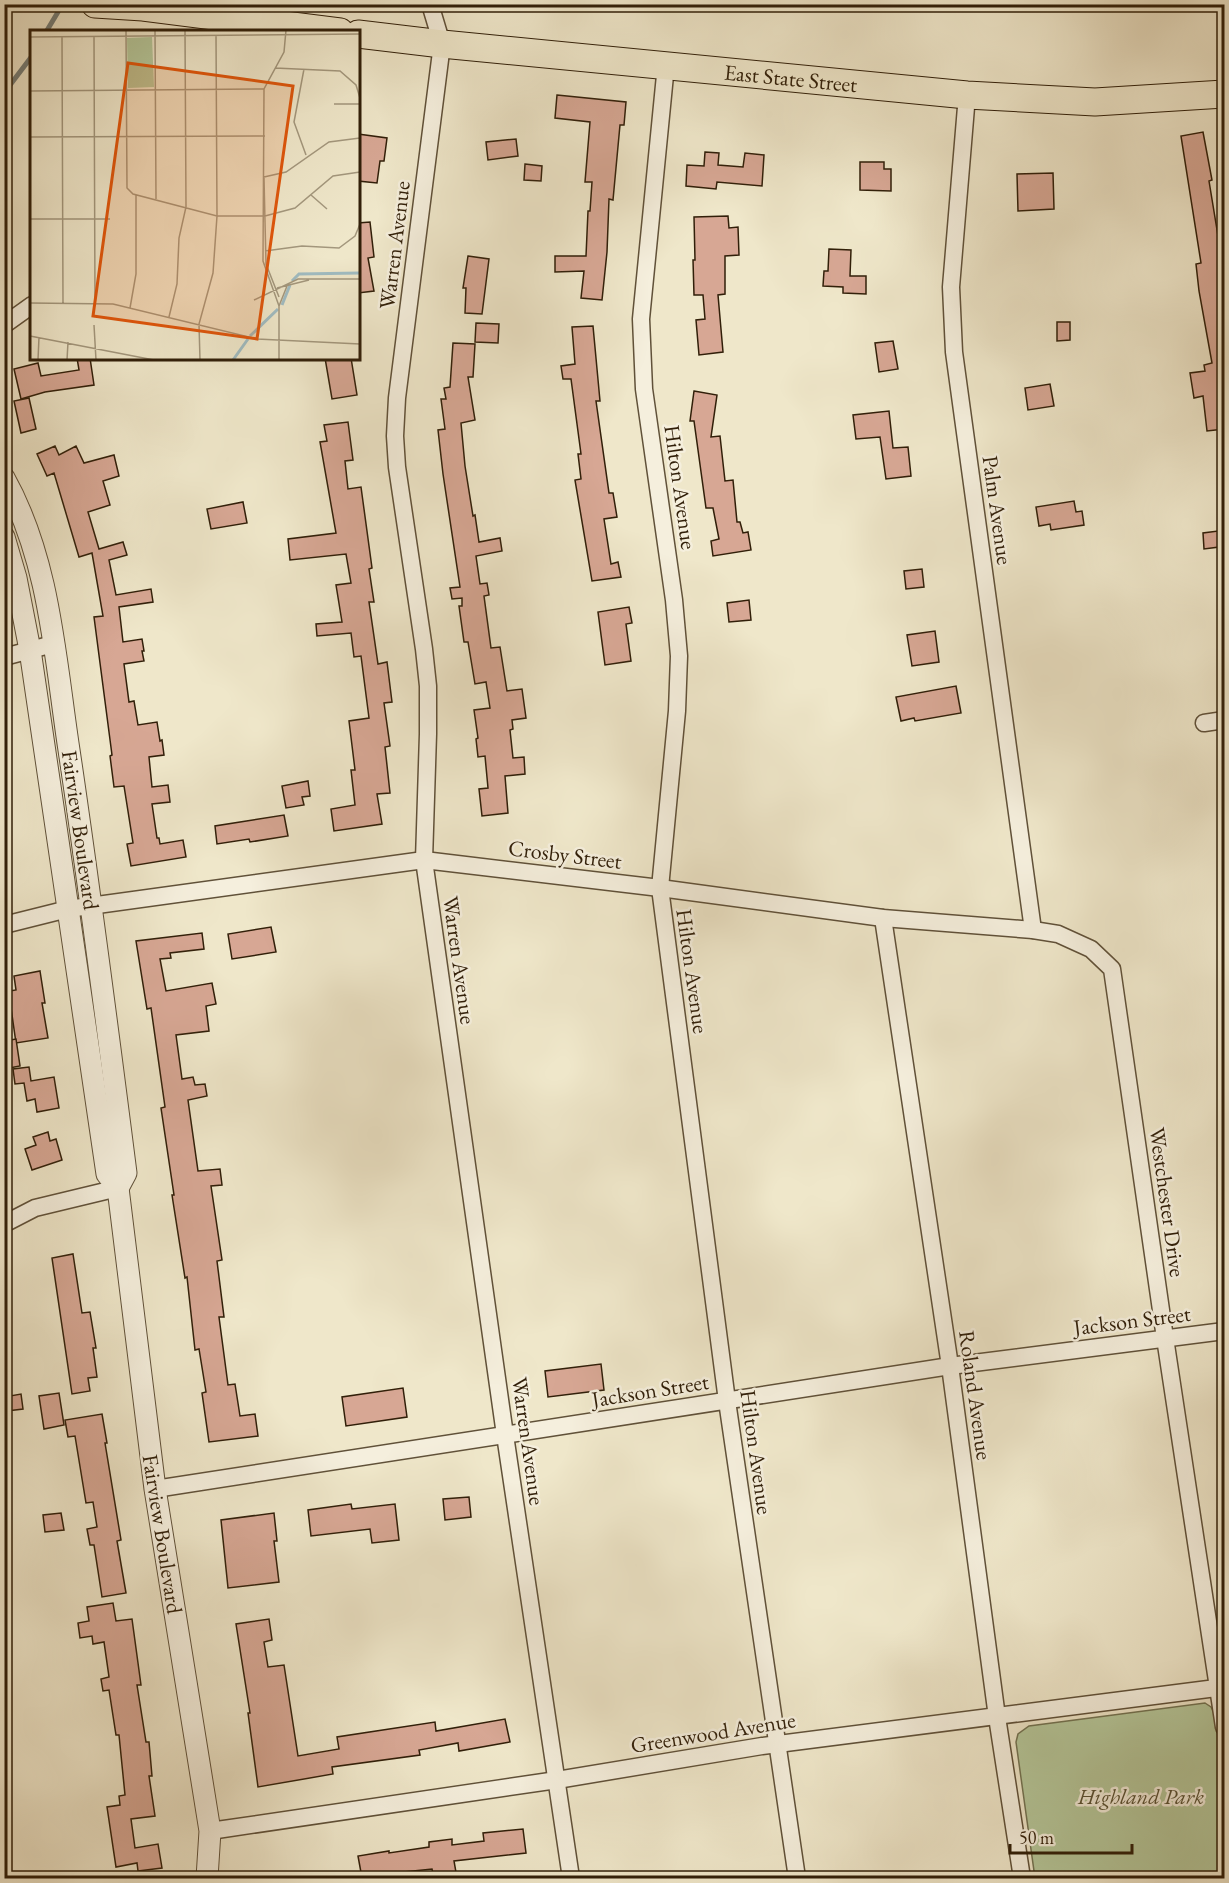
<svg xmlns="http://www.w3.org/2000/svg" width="1229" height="1883" font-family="'EB Garamond',serif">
<rect width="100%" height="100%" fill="#efe7ca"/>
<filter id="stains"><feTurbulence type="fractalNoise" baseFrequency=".00333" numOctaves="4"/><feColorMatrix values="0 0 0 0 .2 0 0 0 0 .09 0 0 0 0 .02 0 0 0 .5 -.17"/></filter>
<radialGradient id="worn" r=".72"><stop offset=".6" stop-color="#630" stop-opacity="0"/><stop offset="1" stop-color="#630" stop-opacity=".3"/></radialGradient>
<path fill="#b5c79a" stroke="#737352" stroke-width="1.5" d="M1205,1703L1211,1707L1215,1715L1224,1783V1878H1035L1016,1742L1018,1734L1029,1726Z"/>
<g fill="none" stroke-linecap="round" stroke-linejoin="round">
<g stroke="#747d78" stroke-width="5">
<path d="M46,32L58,12"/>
<path d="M4,93L32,56"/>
</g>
</g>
<g fill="#d7a794" stroke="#311f09" stroke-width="1.5">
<path d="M557,95L626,102L624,125H620L613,200L609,199L607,252L602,300L581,298L584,271L555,272V256H586L588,211H590L592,182H585L590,122L555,118Z"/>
<path d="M1203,132L1212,180L1209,181L1220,248H1222L1224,265V274L1222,275L1224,290V429L1207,431L1203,396L1194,398L1190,373L1205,371L1204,365L1212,363L1199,291L1196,264L1201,263L1181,136Z"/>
<path d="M358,134L387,138L384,161H380L377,183L358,181Z"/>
<path d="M516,139L518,156L488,160L486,142Z"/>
<path d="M705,152L719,153L718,165L743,167L745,153L764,155L762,186L717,182L716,189L686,186L687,165L704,166Z"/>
<path d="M860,162H884V169H891V191L860,190Z"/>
<path d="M525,164L542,166L541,181L524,180Z"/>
<path d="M1053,173L1054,209L1018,211L1017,174Z"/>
<path d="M728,216L729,228L738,227L739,255L725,256V294L718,295L723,352L699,355L696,320L705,319L703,295H694L693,260H695L694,217Z"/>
<path d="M370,222L374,257L368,258L374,291L358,293V223Z"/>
<path d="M829,249L851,250L850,276H866V294L843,293V287L823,286L824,271H828Z"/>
<path d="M468,256L489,259L482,314L465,313L466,288H463Z"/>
<path d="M1057,322H1070V340L1057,341Z"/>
<path d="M476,323L499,324L498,343L475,342Z"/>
<path d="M593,326L600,401H596L609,493H613L617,517L604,519L611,564L618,562L621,577L592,581L575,480L581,479L578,454H581L571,379H563L561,366L575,364L572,327Z"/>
<path d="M893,341L898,369L879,372L875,343Z"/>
<path d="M453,343L475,344L473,377H468L475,420L461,423L465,466L473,516L475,515L479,542L500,538L502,551L476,556L480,584L487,583L489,595L484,596L491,648L500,647L507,691L522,689L526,718L512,720L513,729L510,730L513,758L524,757L525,774L505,776L508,813L482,816L479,789L488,788L485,756L478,757L476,739L478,738L474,710L490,708L486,682L475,684L468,642H464L459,606H462V598L452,599L450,588L460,587L443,474L438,430L445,429L441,399H446L444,388L450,387Z"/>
<path d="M77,358H90L94,385L45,392L21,399L14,369L38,363L41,376L79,370Z"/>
<path d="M325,358H351L357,395L332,399Z"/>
<path d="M1050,384L1054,406L1028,410L1025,388Z"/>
<path d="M694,391L717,395L711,437L720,436L725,481L733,480L737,522H740L743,533L748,532L751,550L713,556L711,541L719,539L713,508H706L694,421H690Z"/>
<path d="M29,398L36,429L21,433L14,401Z"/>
<path d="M889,411L893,448L908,447L911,476L886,479L880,437L856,439L853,415Z"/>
<path d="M348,422L353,460L345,461L348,489L361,487L372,568L369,569L374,602H369L378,664L387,662L392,702L384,703L390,746L385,747L390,793L377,794L382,824L334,831L331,809L355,805L351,770H355L349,721L369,718L361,656L354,657L351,633L317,636L316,624L342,622L336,585L351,583L346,554L290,560L288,539L336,533L320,442L327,441L324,425Z"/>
<path d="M55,446L59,455L76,446L84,463L114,455L119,476L103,481L110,505L88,512L99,549L123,542L127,555L109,560L116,595L151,589L153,602L119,607L123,642L142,639L144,651H142L144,661L124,664L129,702L134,701L138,725L157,722L160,741L162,740L164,755L149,757L152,787L168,785L170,802L152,804L157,838H159L160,844L183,840L186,857L131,866L127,844L133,843L124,786L114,787L110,756L112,755L94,617L103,616L92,553L79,557L54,473L47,476L37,454Z"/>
<path d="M1074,501L1076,512L1082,511L1084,525L1051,530L1050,524L1039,526L1036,507Z"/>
<path d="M243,502L247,523L211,529L207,509Z"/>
<path d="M1218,531L1219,547L1204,549L1203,533Z"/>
<path d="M922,569L924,587L906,589L904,571Z"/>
<path d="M749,600L751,620L729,622L727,603Z"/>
<path d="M629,607L632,623L626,624L631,661L605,665L598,612Z"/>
<path d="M935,631L939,662L912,666L907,635Z"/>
<path d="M956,686L961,713L915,721L914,718L901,721L896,697Z"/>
<path d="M308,781L310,796L302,797L304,805L286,808L282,786Z"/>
<path d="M284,815L288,836L250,842L249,839L217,844L215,826Z"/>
<path d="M271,927L276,952L232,959L228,934Z"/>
<path d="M202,933L204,949L170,953L171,958L160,959L166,991L212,983L216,1004L206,1006L209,1031L176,1035L182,1079L193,1077L195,1085L205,1084L207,1096L188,1100L198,1171L220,1169L222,1185L211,1186L222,1260L217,1261L224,1317H219L228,1385L235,1384L240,1416L255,1414L258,1436L209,1442L202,1393L206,1392L199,1349L195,1350L187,1277L185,1278L172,1195H174L161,1108L165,1107L151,1008L147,1009L136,941Z"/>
<path d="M40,971L45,1003H42L48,1038L16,1043L11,1008L4,1009V992L16,990L14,976Z"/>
<path d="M16,1039L20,1066L4,1069V1041Z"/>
<path d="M29,1067L31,1081L54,1077L59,1108L37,1112L35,1099L27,1101L24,1083L15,1084L13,1069Z"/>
<path d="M48,1132L50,1141L56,1139L62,1160L32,1170L25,1149L36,1145L33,1137Z"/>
<path d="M73,1254L82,1313L90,1312L96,1348H93L97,1377L88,1378L90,1391L72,1394L52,1258Z"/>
<path d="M601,1364L604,1390L548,1397L545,1371Z"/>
<path d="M403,1388L407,1417L346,1426L342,1397Z"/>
<path d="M59,1393L64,1425L44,1429L39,1396Z"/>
<path d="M21,1394L23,1409L7,1411L4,1397Z"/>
<path d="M102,1414L107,1443H105L121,1540L117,1541L126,1593L102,1597L94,1545H90L87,1529L97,1527L93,1502L86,1503L75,1436L68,1437L65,1420Z"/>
<path d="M469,1497L471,1517L445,1520L443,1499Z"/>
<path d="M351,1504L352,1509L395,1504L399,1540L372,1543L370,1529L311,1536L308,1510Z"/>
<path d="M61,1513L64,1530L45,1532L43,1515Z"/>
<path d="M274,1513L277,1541H274L279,1582L228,1588L221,1520Z"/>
<path d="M113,1603L116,1621L132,1619L141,1685H137L146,1742H149L152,1776H149L155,1816L131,1819L135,1848L158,1844L162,1868L138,1871L137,1863L116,1867L107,1807L120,1805L119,1796L125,1795L119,1735H116L109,1690L103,1691L101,1679L109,1677L104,1642L93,1644L92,1636L80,1638L78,1623L89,1621L87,1607Z"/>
<path d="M269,1619L272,1640L264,1642L268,1667L284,1665L298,1756L339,1749L337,1737L435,1722L436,1731L505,1719L510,1742L459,1751L458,1743L419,1750L420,1755L332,1767L333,1774L258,1787L248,1713H250L236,1624Z"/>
<path d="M523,1829L526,1853L454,1861L457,1878H434L432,1869L404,1872L405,1878H362L358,1856L389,1851V1853L429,1847V1842L452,1839V1845L484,1841L483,1833Z"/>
</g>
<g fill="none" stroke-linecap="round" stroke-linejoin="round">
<defs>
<g id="minor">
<path d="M430,4L442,44L397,398L395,436L397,467L424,649L428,686V734L424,860L505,1435L571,1878"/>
<path d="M666,65L641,319L644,389L674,600L679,656L677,711L660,888L727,1401L797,1878"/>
<path d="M967,95L951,287L954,352L1033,930"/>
<path d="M4,325L32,305"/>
<path d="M4,657L53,644"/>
<path d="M1204,723L1224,720"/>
<path d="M883,918L950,1366L997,1717L1022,1878"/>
<path d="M4,925L68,909L424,860L660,888L883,918L1033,930L1058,934L1091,949L1112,969L1165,1338L1224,1727"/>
<path d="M4,1224L35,1208L118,1188"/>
<path d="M155,1489L950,1366L1224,1331"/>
<path d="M210,1831L557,1780L762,1746L1224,1687"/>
</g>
<g id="tertiary">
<path d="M4,478C50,560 55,658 69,750C90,891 108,1032 126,1173L118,1188"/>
<path d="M4,537L16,578L30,650L107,1174L118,1188L155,1489L210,1831L207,1878"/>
</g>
<g id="primary">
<path d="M95,4L143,7L340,32"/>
<path id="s1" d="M358,34L442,44L967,95L1095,102L1224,94"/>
</g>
</defs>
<use href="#minor" stroke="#605139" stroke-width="19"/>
<use href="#tertiary" stroke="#605139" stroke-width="23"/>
<use href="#primary" stroke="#311f09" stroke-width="29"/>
<use href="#minor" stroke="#f5efdd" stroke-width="16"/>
<use href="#tertiary" stroke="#f5efdd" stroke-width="21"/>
<use href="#primary" stroke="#efe7ca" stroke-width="27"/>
</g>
<g text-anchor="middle" stroke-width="5" stroke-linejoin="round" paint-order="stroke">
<g font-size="22" fill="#311f09" stroke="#f5efdd">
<text dy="8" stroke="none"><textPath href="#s1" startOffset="435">East State Street</textPath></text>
<text transform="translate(394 245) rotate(-83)" y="8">Warren Avenue</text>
<text transform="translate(681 487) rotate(82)" y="8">Hilton Avenue</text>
<text transform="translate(998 510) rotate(82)" y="8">Palm Avenue</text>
<text transform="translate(81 830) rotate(82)" y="8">Fairview Boulevard</text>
<text transform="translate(565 854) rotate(7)" y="8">Crosby Street</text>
<text transform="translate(460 960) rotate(82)" y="8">Warren Avenue</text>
<text transform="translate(693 971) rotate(82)" y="8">Hilton Avenue</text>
<text transform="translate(1168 1202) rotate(82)" y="8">Westchester Drive</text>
<text transform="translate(1132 1320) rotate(-7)" y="8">Jackson Street</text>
<text transform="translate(650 1390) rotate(-9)" y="8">Jackson Street</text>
<text transform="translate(976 1395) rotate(82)" y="8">Roland Avenue</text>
<text transform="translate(529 1441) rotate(82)" y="8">Warren Avenue</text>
<text transform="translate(757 1452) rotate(82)" y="8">Hilton Avenue</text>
<text transform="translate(163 1534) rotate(81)" y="8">Fairview Boulevard</text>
<text transform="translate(713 1732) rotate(-9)" y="8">Greenwood Avenue</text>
</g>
<g font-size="22" font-style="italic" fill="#595134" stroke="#f5efdd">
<text x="1141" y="1804">Highland Park</text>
</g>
</g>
<g transform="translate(30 30)">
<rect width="330" height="330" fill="#efe7ca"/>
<path d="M122,7L124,57L98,58L97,8Z" fill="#b5c79a"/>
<path fill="none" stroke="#a0bcc2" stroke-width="3" d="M262,251L269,244L330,243M252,275L260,255M220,306L248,279M203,330L218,309"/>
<path fill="none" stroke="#a3977d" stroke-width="1.5" d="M96,0L97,158L103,164L187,186H235L265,178L303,146L330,142M125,0L126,169M0,7L330,4M32,7L33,273M64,7L65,273M245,38L310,41L326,55L330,68M274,39L264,92L276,125M0,61L234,59M304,74H330M0,107L235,106M234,147L256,142L299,112L330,108M234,148L236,234L249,267M281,165L297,179M0,189H80M235,221L272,216L309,218L325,206L330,194M247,258L279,250M224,270L268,249H330M0,273L83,274L227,309L330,314M249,276L233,231L234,59L254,22L256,0M249,276L257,256M100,278L106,244V165M139,287L147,254L149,208L156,177L155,0M64,295L66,330M0,306L124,330M8,330L9,307M37,330L38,312M170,330L169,294L183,243L187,186L186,5M249,330V274"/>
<path fill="#df560c" fill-opacity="0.15" stroke="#df560c" stroke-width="3" d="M98,33L263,56L227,309L63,286Z"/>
<rect width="330" height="330" fill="none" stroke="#311f09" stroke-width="3"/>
</g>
<rect width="1229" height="1883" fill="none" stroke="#efe7ca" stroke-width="24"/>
<rect x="6" y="6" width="1217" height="1871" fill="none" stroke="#311f09" stroke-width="3"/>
<rect x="12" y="12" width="1205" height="1859" fill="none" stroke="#311f09" stroke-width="1.5"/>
<path d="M1010 1844v9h122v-9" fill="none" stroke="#311f09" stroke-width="3"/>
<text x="1019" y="1844" font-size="18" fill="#311f09" stroke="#f5efdd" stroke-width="4.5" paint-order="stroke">50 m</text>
<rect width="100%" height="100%" filter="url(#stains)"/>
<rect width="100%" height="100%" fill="url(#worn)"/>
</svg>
